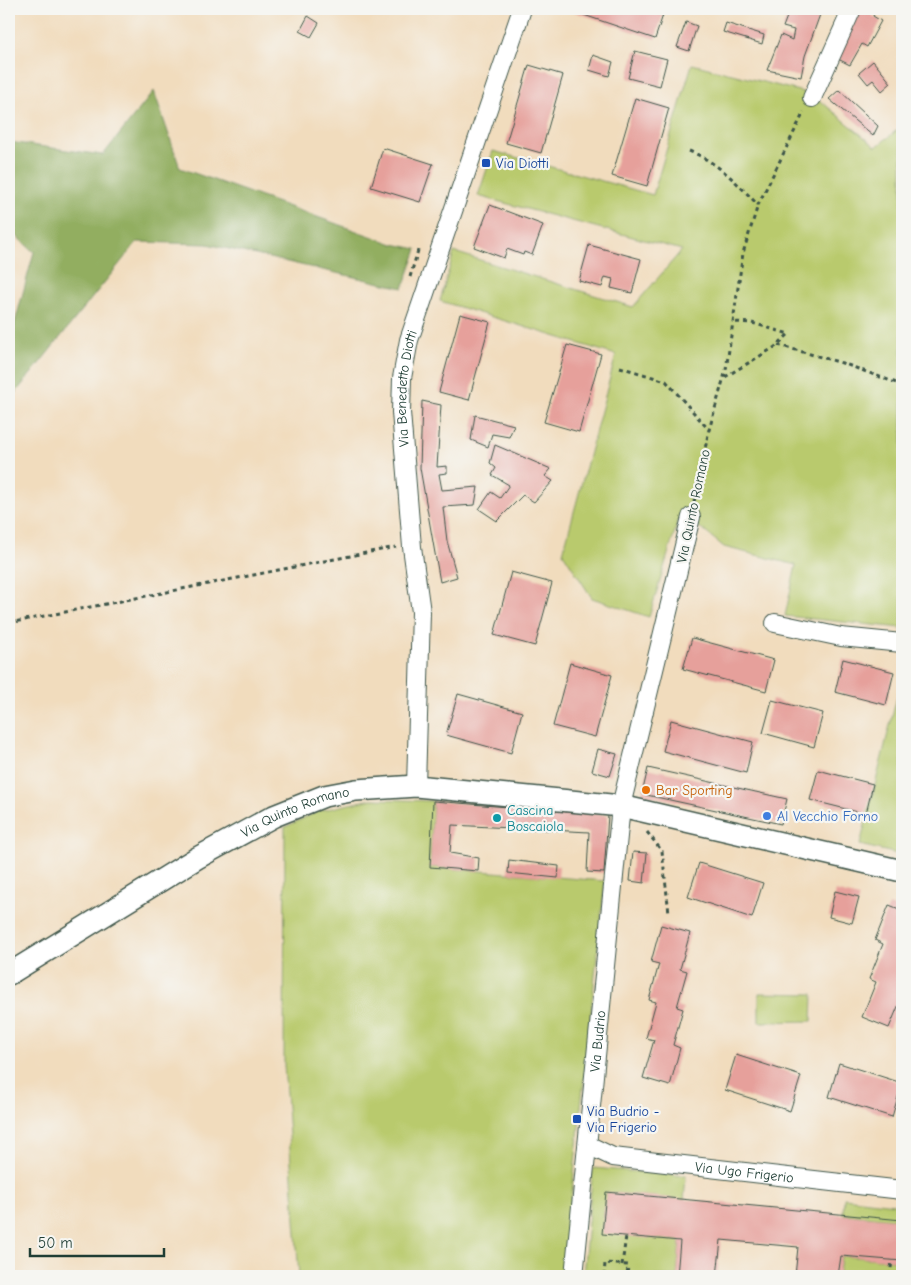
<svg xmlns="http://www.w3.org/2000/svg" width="911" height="1285" font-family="'Comic Neue',sans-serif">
<rect width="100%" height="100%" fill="#f6f6f2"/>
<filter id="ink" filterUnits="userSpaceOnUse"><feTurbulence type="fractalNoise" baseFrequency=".02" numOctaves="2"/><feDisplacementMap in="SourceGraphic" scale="10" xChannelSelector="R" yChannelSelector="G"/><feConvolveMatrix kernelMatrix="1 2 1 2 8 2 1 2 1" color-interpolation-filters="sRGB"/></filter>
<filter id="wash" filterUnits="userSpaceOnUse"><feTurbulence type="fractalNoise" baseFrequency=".0096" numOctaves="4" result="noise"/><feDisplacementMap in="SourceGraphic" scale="20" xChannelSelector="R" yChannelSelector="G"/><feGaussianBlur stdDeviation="1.12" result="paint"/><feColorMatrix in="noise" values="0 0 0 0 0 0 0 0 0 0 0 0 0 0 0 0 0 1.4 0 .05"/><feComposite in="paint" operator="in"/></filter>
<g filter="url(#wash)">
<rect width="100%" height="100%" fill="#f1dcbd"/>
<g fill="#b9ca6d" stroke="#6c8450">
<path d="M692,64L803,92L823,103L876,147L902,126V628L785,616L796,565L724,547L698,526L678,521L649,617L592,598L563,553L616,355L440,301L454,252L633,307L682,250L478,196L493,151L653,195Z"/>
<path d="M902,677V855L860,845Z"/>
<path d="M372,799L433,801L430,867L605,881L563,1276H299L284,1065L285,827L319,811Z"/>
<path d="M759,993L813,994L812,1021L759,1022Z"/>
<path d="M593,1168L686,1176L684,1200L606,1192L602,1233L680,1241L677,1276H583Z"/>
<path d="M844,1198L902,1205V1220L843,1214Z"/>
<path d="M841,1256L902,1261V1276H839Z"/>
</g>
<path fill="#92ae60" stroke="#58764a" d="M154,91L180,168L393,244L417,249L403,288L207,244L137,242L9,401V335L13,330L34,252L9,230V142L103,155Z"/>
<g id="blocks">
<g fill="#e6a09b">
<path d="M566,9H665L655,39Z"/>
<path d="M790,9H822L805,56L801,77L767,70L781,35L792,40L794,30L783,27Z"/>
<path d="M860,9H876L873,16L881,21L867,47L862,44L850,65L836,58Z"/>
<path d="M308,16L319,23L311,37L300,31Z"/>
<path d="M686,22L697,26L689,51L677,47Z"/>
<path d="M726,23L764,35L762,44L723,32Z"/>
<path d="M635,51L667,59L660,86L628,78Z"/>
<path d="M593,55L613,62L609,76L589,70Z"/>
<path d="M873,61L891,83L882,91L873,80L868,84L859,73Z"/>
<path d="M529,65L563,75L541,153L506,143Z"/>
<path d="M839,90L878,126L873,136L829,99Z"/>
<path d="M635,98L669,108L647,186L612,176Z"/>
<path d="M383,148L433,164L420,202L371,187Z"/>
<path d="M490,205L543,225L532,255L524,252L523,255L507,249L504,258L474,247Z"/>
<path d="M589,245L641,259L632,293L611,288L613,279L605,277L602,287L579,281Z"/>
<path d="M460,314L490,322L469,400L439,392Z"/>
<path d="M567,345L601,354L579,432L544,422Z"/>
<path d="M422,401L441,405L437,467L447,466V473L439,474L442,490L478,487L475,505L443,507L447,541L457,577L440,582L420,468Z"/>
<path d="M475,415L514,425L509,437L492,434L488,447L471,440Z"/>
<path d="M495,445L551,469L545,476L553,481L534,502L523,495L497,521L479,509L491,492L500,498L509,485L492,475L496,468L490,463Z"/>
<path d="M511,572L552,583L535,646L494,635Z"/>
<path d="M692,638L774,660L766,691L683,669Z"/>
<path d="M843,659L894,672L886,705L835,692Z"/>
<path d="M570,663L612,675L595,737L553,726Z"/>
<path d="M458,694L522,712L511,753L446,735Z"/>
<path d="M772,700L823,713L814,747L763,733Z"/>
<path d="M671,720L753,742L746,773L663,751Z"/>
<path d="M598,749L617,754L610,776L592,771Z"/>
<path d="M648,768L787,799L781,824L642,794Z"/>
<path d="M818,770L873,784L866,814L810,800Z"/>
<path d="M433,801L608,815L604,873L587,872L589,832L452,825L450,853L479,858L478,871L430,867Z"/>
<path d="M633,852L647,853L644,883L630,881Z"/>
<path d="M509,860L559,866L558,878L508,873Z"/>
<path d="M699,863L763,883L752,918L688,897Z"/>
<path d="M835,891L859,897L852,923L829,917Z"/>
<path d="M889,905L902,910V978L898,989L902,991V997L889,1028L862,1017L876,982L869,979L883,944L875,940Z"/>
<path d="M661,925L690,933L680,969L687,971L677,1007L683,1009L673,1045L680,1048L670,1086L643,1078L654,1040L646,1038L656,1002L649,1000L659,964L651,962Z"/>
<path d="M736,1055L801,1076L790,1111L725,1090Z"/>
<path d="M839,1063L902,1083L892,1117L829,1097Z"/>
<path d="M606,1192L902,1220V1261L841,1256L838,1276H795L798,1247L721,1240L717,1276H677L680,1241L602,1234Z"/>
</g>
</g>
</g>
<g filter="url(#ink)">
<use href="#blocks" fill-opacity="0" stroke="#3e5549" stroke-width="1"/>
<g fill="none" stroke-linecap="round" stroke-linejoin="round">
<defs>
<g id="minor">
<path d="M812,98L852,9"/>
<path d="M775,623L841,637L902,643"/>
<path id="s1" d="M416,786L421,612L412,547L401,412L402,378L409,340L522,9"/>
<path id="s2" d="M588,1145L613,1157L902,1190"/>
<path id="s3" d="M574,1276L621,806L691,517"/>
</g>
<g id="tertiary">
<path id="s4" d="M9,974L197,858L274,816L324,796L356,790L416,786L621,806L902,871"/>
</g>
</defs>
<use href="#minor" stroke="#3e5549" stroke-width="20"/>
<use href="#tertiary" stroke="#3e5549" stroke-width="24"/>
<g stroke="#3e5549" stroke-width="3" stroke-dasharray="4 4" stroke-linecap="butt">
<path d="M689,151C719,163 736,182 758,205"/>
<path d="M410,277L419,247"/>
<path d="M778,345L842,363L902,385"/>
<path d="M620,367L666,381L709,430"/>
<path d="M725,377L775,347L789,334L752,323L733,322"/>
<path d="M694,502L709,430L726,370L743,253L758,205L804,112"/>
<path d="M9,623L396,547"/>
<path d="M647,832L662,851L669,913"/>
<path d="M622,1265L626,1236"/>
<path d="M627,1274L646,1276"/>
<path d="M604,1276L605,1263L628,1265L627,1276"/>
<path d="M890,1276L892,1260"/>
</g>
<use href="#minor" stroke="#fff" stroke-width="18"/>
<use href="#tertiary" stroke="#fff" stroke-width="21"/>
</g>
</g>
<g fill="#1a4fb4" stroke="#f6f6f2" stroke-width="2">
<rect x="481" y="158" width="10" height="10" rx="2.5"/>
<rect x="572" y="1114" width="10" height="10" rx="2.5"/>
</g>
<circle fill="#e8710a" stroke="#f6f6f2" stroke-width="2" cx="646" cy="790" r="5"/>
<circle fill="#3f7fe0" stroke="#f6f6f2" stroke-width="2" cx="767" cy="816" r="5"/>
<circle fill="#0f9aa8" stroke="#f6f6f2" stroke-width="2" cx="497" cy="818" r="5"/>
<g text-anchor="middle" stroke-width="4.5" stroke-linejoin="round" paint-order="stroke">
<g font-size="14" fill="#164399" stroke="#f6f6f2" text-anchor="start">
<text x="496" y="168">Via Diotti</text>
<text x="587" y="1116">Via Budrio -<tspan x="587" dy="16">Via Frigerio</tspan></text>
</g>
<g font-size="14" fill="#1f3d34" stroke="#f6f6f2">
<text dy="5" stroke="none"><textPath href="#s1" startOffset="399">Via Benedetto Diotti</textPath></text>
<text transform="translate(693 506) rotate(-78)" y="5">Via Quinto Romano</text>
<text dy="5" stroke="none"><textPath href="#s4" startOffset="330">Via Quinto Romano</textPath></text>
<text dy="5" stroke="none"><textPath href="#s3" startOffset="236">Via Budrio</textPath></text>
<text dy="5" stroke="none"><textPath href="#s2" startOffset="160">Via Ugo Frigerio</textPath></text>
</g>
<g font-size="14" fill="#c56008" stroke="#f6f6f2" text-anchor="start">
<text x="656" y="795">Bar Sporting</text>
</g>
<g font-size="14" fill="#0d838f" stroke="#f6f6f2" text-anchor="start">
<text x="507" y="815">Cascina<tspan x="507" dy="16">Boscaiola</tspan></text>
</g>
<g font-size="14" fill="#366cbe" stroke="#f6f6f2" text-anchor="start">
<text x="777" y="821">Al Vecchio Forno</text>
</g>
</g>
<rect width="911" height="1285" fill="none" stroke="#f6f6f2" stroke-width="30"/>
<path d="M30 1248v8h134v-8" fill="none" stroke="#1f3d34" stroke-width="2.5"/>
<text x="38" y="1248" font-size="15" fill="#1f3d34" stroke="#f6f6f2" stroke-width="4" paint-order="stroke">50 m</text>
</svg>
